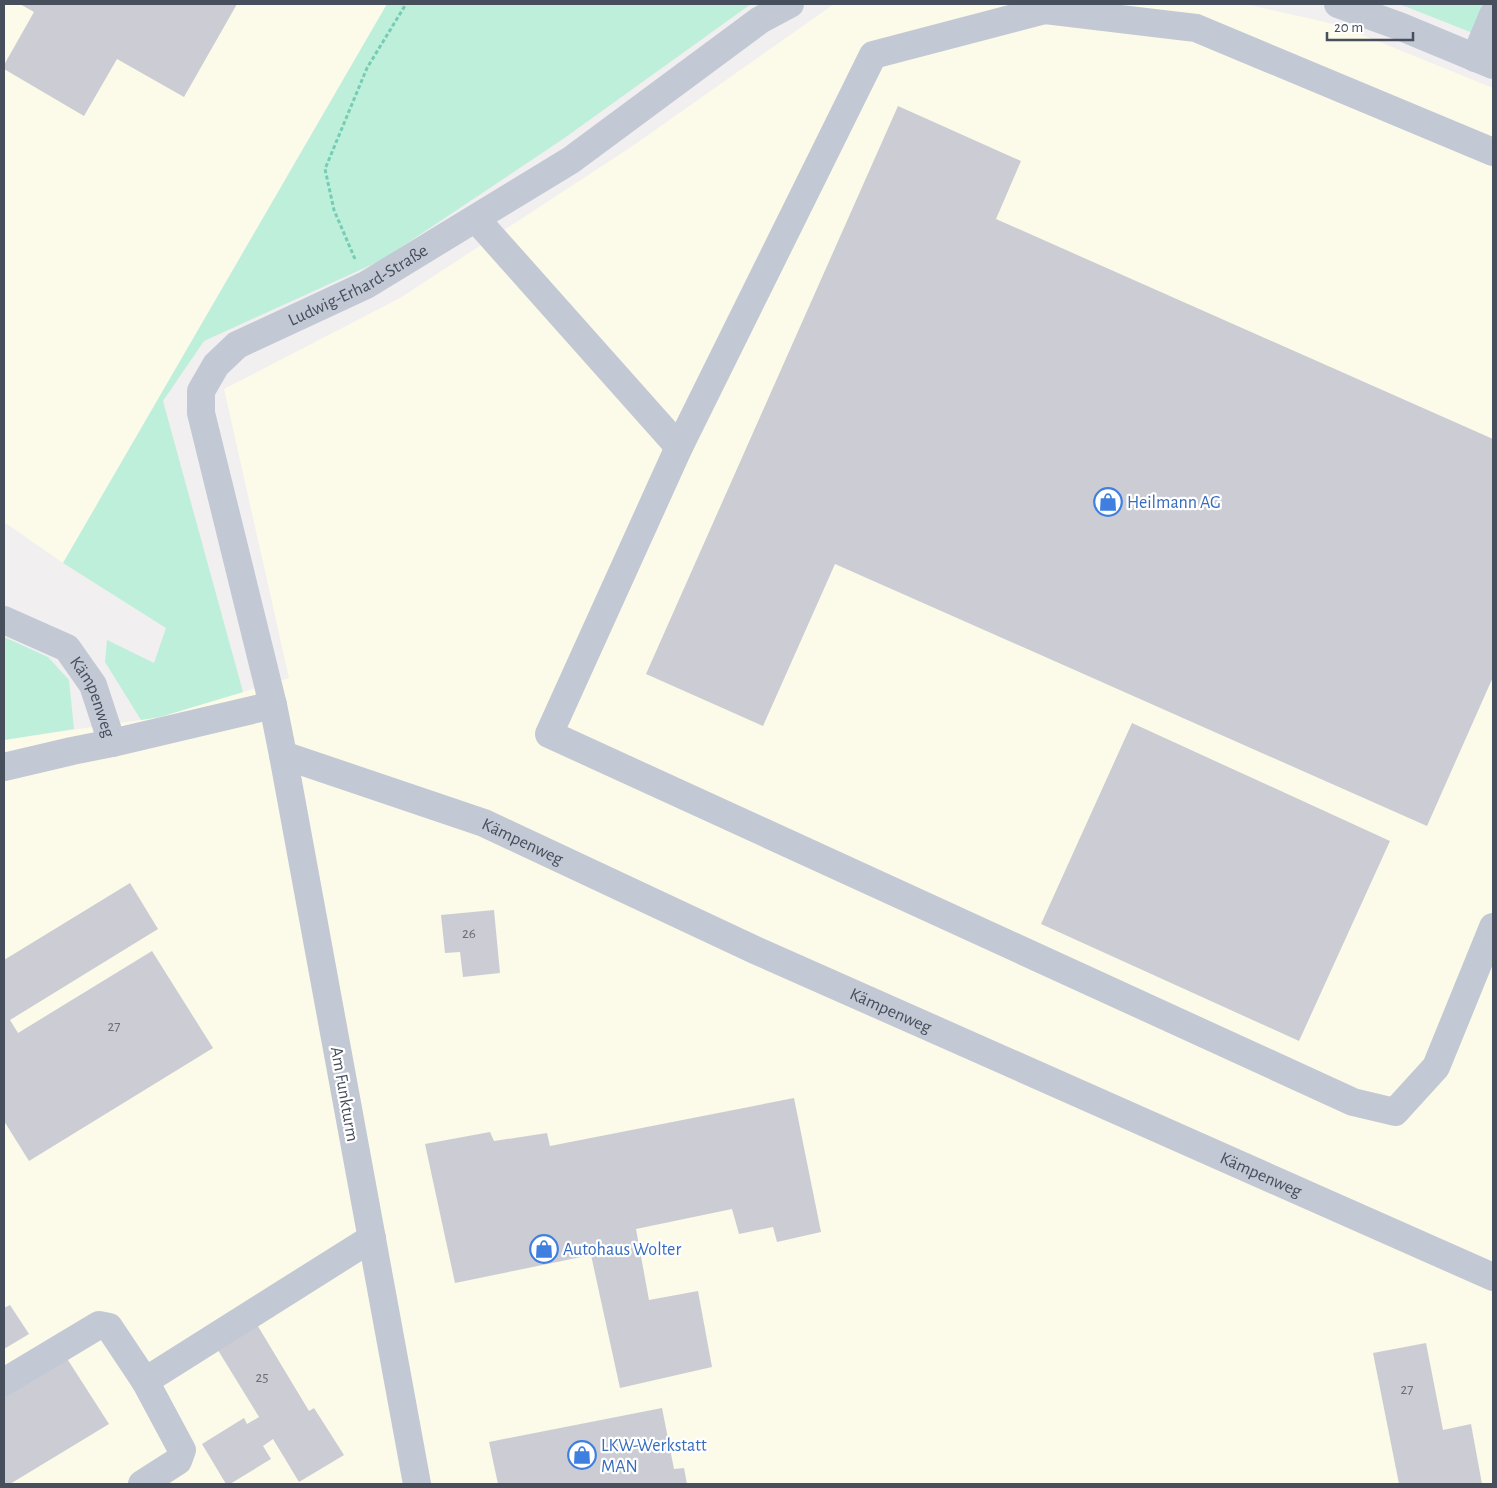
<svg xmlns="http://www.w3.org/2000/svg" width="1497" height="1488" font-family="'Alegreya Sans',sans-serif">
<rect width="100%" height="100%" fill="#f1efef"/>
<g fill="#fcfae8">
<path d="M4,4H387L63,563L4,522Z"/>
<path d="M834,4H1246L1338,25L1493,88V1484H4V740L160,717L289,678L224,389L400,298L631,147Z"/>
</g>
<g fill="#beefdb">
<path d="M387,4H751L563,139L382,260L204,341L163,401L243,692L160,717L141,720L105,662L107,640L154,663L166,628L63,563Z"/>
<path d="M1397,4H1493V41L1407,7Z"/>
<path d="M4,637L48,657L69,680L74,729L4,740Z"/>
</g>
<g fill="#cccdd4">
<path d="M20,4H237L184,97L117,59L84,116L4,69V65L34,12Z"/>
<path d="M898,106L1021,161L996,219L1493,439V677L1427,826L835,564L763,726L646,674Z"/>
<path d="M1132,723L1390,841L1299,1041L1041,924Z"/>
<path d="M130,883L158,929L10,1020L18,1033L152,951L213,1048L29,1161L4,1121V960Z"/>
<path d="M494,910L500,973L463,977L460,952L445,953L441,915Z"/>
<path d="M794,1098L821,1232L777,1242L773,1227L739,1234L732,1209L636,1229L649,1300L698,1291L712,1367L620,1388L591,1255L455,1283L425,1144L490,1132L494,1141L547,1133L550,1146Z"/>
<path d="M10,1305L29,1334L4,1349V1308Z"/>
<path d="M256,1323L309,1411L314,1408L344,1455L299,1482L273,1439L263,1446L271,1459L230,1484H226L202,1444L244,1418L247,1424L259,1417L216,1347Z"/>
<path d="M1426,1343L1443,1430L1471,1424L1482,1484H1399L1373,1353Z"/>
<path d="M66,1357L109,1424L10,1484H4V1395Z"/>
<path d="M662,1408L674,1469L684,1468L687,1484H498L489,1442Z"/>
</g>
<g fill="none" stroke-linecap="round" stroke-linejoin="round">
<path stroke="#76cdb4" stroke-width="3" stroke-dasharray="4 2.5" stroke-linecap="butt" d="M355,259L334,210L325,169L367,68L406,4"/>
<g stroke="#c2c8d4" stroke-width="28">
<path d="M1338,4L1399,26L1493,65"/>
<path d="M1475,58L1493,15"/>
<path d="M1493,152L1196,28L1045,10L873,55L679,447L549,734L1353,1102L1395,1112L1436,1067L1493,927"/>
<path d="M476,219L679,447"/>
<path id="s1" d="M4,620L67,648L93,685L112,743L273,705"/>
<path id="s2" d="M283,755L484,823L755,950L1493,1277"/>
<path d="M4,767L72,751L112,743"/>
<path d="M145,1381L372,1238"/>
<path d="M4,1382L99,1325L109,1327L145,1381L182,1450L178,1461L142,1484"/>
<path id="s3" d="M417,1484L283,755L273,705L201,413V391L216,365L237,345L366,285L571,160L760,20L790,4"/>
</g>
</g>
<defs>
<symbol id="shop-ring" viewBox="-11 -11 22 22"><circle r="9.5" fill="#fff" stroke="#3f7fe0" stroke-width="1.5"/><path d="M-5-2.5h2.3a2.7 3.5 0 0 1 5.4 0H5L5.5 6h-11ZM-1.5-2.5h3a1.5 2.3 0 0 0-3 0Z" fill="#3f7fe0"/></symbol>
</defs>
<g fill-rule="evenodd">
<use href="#shop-ring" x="1092" y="486" width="32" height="32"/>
<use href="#shop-ring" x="528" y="1233" width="32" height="32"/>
<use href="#shop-ring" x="566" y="1439" width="32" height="32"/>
</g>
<g text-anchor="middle" stroke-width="4.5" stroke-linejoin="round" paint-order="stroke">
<g font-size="15" fill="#686e7a">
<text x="469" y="938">26</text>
<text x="114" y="1031">27</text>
<text x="262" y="1382">25</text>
<text x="1407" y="1394">27</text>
</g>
<g font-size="18" fill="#474e5c" stroke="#fff">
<text dy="6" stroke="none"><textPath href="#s3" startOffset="1309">Ludwig-Erhard-Straße</textPath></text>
<text dy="6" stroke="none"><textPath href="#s1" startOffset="125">Kämpenweg</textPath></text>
<text dy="6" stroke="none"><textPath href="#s2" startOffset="255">Kämpenweg</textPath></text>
<text dy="6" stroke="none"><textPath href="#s2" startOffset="660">Kämpenweg</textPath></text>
<text transform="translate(345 1094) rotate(80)" y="6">Am Funkturm</text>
<text dy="6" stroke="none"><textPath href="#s2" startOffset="1065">Kämpenweg</textPath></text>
</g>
<g font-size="18" fill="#366cbe" stroke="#fff" text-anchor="start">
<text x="1127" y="508">Heilmann AG</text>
<text x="563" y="1255">Autohaus Wolter</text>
<text x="601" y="1451">LKW-Werkstatt<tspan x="601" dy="21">MAN</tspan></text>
</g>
</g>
<rect width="1497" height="1488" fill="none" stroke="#474e5c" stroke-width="10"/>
<path d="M1327 32v8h86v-8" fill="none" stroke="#474e5c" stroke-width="2.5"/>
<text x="1334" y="32" font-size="15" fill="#474e5c" stroke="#ffffff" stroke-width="4" paint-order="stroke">20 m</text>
</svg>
